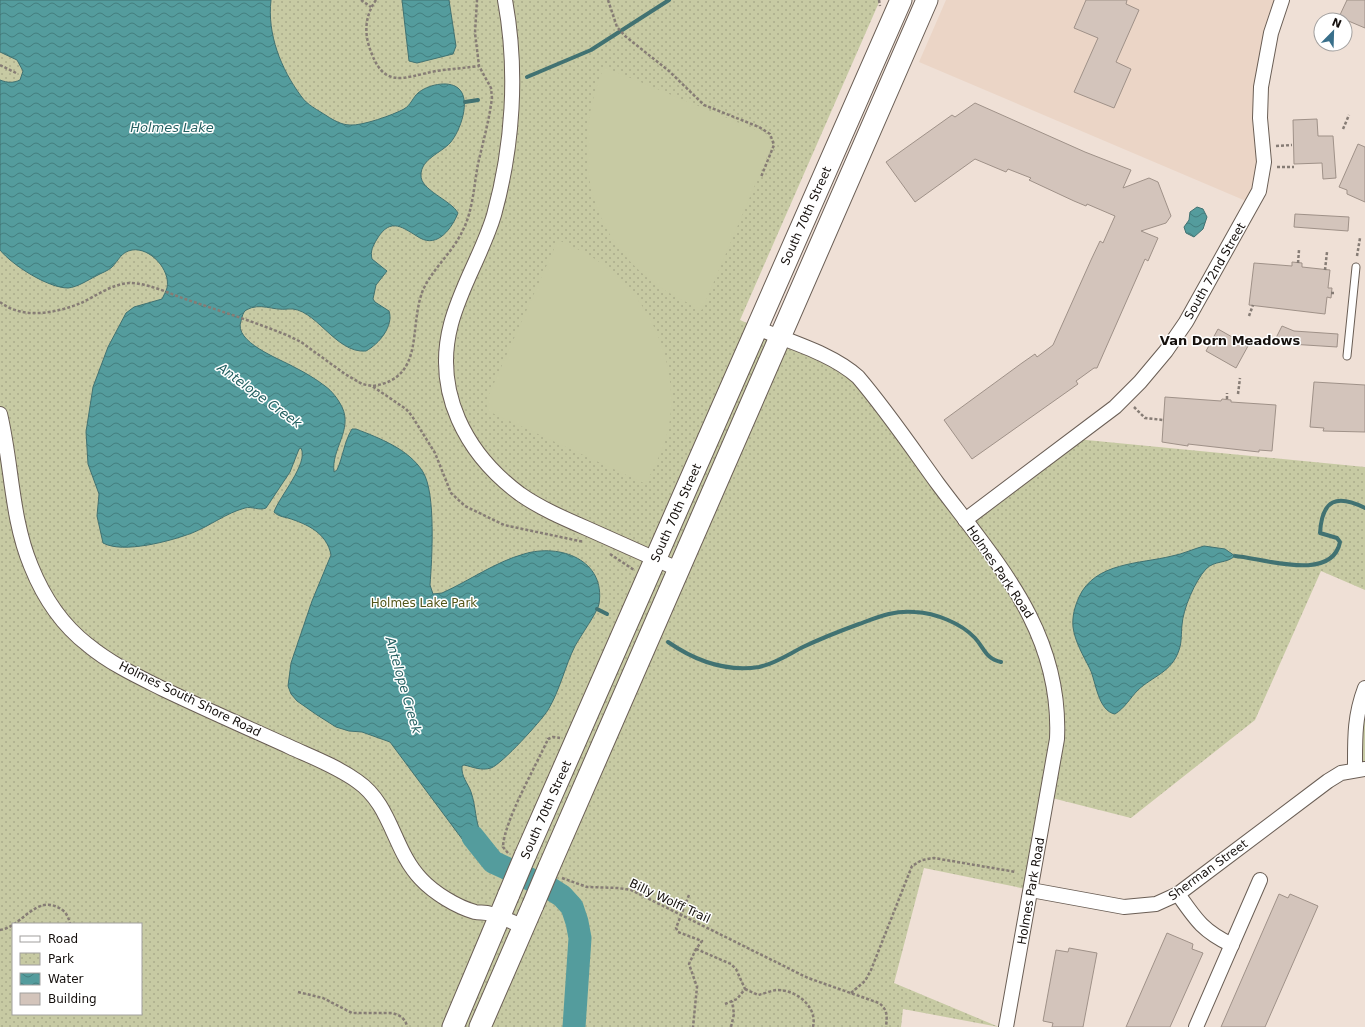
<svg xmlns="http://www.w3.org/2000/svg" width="1365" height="1027" font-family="'DejaVu Sans',sans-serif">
<defs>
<pattern id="park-dots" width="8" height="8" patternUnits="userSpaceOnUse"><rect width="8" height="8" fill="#c7caa3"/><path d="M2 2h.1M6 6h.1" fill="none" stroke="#aaac8b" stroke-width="1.8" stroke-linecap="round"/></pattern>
<pattern id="water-waves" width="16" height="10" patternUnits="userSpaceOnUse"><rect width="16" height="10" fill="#549c9d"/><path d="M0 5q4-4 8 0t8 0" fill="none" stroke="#447e7e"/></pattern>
</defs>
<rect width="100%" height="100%" fill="#efe0d6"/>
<path fill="#ebd5c6" d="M946,0H1282L1271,33L1264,162L1253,204L919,62Z"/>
<g fill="url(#park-dots)" fill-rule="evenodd">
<path d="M0,0H880L740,320L840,364L965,520L1076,439L1365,467V590L1321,571L1255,720L1131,818L1048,797L1031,890L924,868L894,983L999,1027L903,1009L901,1027H0ZM13,924H141V1014H13Z"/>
<path d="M1365,710V769L1355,770Z"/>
</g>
<g fill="#c7caa3">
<path d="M604,67L768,135L772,145L702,310C686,302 669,294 654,283C584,230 571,145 604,67Z"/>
<path d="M558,240C581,250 602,261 620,279C658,316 680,377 668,430C664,449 654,466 646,484L488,411L486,401Z"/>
</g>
<g fill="url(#water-waves)" stroke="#417272">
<path d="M0,0H271C267,34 281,69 301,96C307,105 318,110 327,116C333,120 342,125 350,125C362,126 393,115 404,109C411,105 413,97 418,93C427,85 448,80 458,88C472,99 460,132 450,143C441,153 421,159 421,175C420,190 451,200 458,213C452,228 438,248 420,238C403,228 391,216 377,239C373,246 370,251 372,259L387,271L376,285L373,299L375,302L389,311C394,326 379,344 366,351C335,354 315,306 288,309C272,311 261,302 246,310C243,312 242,317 241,321C233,342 280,359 294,367C304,372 316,379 325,386C332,391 338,399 342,407C353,430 331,449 334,472L337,470C343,457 344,442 352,429H356C379,438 409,449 423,472C436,493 432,559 430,585L433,594L442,593C469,581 495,562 524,554C560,543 606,560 599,604C597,613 581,635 575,646C565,666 560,690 548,710C541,721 502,764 491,768C481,771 473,767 464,765L462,766C461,777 468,783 471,792C476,806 475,821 481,834C485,845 493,850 493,862L488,863L474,855L390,742L362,732L349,731L336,727L317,715L297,701L291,694L288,686L291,663L312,601L331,555C327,533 307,524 288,518C283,517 278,516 274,512C279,497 309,463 301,448L299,449L290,472L266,508C259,511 252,506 245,508C226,513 210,526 192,533C171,541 123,554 103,543L97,516L99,494L88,464L86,432L93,387L108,347L126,313L134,307L162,299C164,295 166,291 167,288C171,270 150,247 132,250C121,252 119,260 112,267C108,271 101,273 96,276C88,280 78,287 68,288C48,288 12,265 0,250V80C8,83 13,83 20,80L23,71L17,60L0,52Z"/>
<path d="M402,0H449L456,46L453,54L417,63L409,61Z"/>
<path d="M1197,207L1203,209L1207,217L1203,229L1194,237L1186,233L1184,227L1189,220L1190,212Z"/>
<path d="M1204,546L1225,549L1235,556C1226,564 1215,560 1206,569C1195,581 1183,609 1182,625C1181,633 1182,642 1179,650C1172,672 1153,676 1138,690C1130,698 1125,708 1115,714C1098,711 1096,682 1090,669C1083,655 1075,642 1073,627C1072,616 1075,606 1079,597C1095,562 1140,564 1172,556C1183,554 1193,549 1204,546Z"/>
</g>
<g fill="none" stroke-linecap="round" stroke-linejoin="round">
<g stroke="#417272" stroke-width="4">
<path d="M527,77L591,50L669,0"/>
<path d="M465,102L478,100"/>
<path d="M1235,556C1262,558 1332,583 1340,542L1337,538L1320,533C1322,499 1337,494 1365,508"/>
<path d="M597,609L607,614"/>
<path d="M668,642C694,660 726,672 759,667C774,664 789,654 803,647C822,638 840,631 859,624C878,617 894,610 915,612C935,613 961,623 975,638C985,649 985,658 1001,662"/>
</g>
<path stroke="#549c9d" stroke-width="23" d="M473,837L493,862L551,889L562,896L572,907L577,922L580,938L574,1027"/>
</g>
<g fill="#d3c4bb" stroke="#9f9188">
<path d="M1086,0H1127L1126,4L1139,10L1116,62L1131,69L1114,108L1074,92L1098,38L1074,28Z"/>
<path d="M1347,0H1365V28L1339,17Z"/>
<path d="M975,103L1085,152L1131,170L1123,188L1149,178L1158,182L1171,216L1166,223L1141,231L1158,238L1148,261L1145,259L1097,368H1094L1076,381L1078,384L972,459L944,420L1022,363L1035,354L1037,357L1053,345L1091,260L1100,241L1103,243L1115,216L1087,204L1086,206L1074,201L1029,180L1031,178L1008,169L1006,172L975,159L915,202L886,162L952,115L955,117Z"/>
<path d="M1317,119L1318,136H1333L1336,178L1323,179L1322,163L1294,164L1293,120Z"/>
<path d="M1358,144L1365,147V202L1347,194V190L1339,187Z"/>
<path d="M1295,214L1349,217L1348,231L1294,227Z"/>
<path d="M1292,262L1302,263V267L1330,270L1328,288H1332L1331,298L1327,297L1325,314L1249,305L1254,263L1292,266Z"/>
<path d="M1282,326L1294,331L1338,334L1337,347L1290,344L1276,338Z"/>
<path d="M1218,329L1248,346L1236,368L1206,351Z"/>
<path d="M1314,382L1365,385V432L1323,431L1324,428L1310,427Z"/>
<path d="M1165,397L1221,401L1222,399L1231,400V402L1276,405L1272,451L1259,450V452L1188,444V446L1162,442Z"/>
<path d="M1279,894L1288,898L1290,894L1318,906L1265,1027H1221Z"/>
<path d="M1167,933L1193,944L1192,949L1203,953L1191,980L1170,1027H1126Z"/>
<path d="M1069,948L1097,953L1083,1027H1052L1053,1023L1043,1021L1056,950L1068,952Z"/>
</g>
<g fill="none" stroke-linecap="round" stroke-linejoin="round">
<defs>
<path id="lane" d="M1347,356L1356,267"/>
<g id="street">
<path d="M505,0C518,71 513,146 494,215C483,252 461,286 451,324C433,392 466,454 520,494C540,508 563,518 586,528C617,542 648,556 680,570"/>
<path d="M757,328C790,342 831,353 858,377C887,411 912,448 938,484C998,564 1062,632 1057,739L1006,1027"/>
<path d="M0,414C12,464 11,518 31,566C43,596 62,625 88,645C111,664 137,676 163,689C205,709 248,728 290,747C312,757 336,766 357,781C392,805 393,850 421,879C434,893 457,907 475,912C480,913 485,912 491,914C502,917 513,922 524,927"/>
<path d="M965,520L1115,407L1140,382L1166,351L1186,322L1259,191L1264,162L1260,118L1261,87L1271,33L1282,0"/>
<path d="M1355,770C1355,740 1354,717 1365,688"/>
<path d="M1031,890L1124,907L1156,904L1178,894L1328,781L1341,773L1365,769"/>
<path d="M1178,894C1196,920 1203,931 1232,945"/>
<path d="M1196,1027L1260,880"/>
</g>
<g id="secondary">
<path d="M525,856L901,0"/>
<path d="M549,867L927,0"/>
<path d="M453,1027L509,894"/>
<path d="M480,1027L533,905"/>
</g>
</defs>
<use href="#lane" stroke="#6a5e55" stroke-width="9"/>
<use href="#street" stroke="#6a5e55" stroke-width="16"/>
<use href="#secondary" stroke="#6a5e55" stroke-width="23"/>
<g stroke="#867c75" stroke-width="2.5" stroke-dasharray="3 2" stroke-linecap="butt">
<path d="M361,0L371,7"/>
<path d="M376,0C366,14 364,30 369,46C383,90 401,78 436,71C450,69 464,68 479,66"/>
<path d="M608,0L617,27L625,36L669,71L704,105L759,127L770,134L774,145L761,177"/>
<path d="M879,0L880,6"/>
<path d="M0,65L16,73"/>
<path d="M1343,129L1349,115"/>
<path d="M1276,146L1292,145"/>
<path d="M1277,167H1294"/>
<path d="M1357,256L1360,238"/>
<path d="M1298,263L1299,250"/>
<path d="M1325,270L1327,252"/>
<path d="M1331,293H1335"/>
<path d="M0,302C23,320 56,313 81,303C96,296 112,284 129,283C148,283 168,293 185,299C220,311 255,322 289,336L301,342L345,374L362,384L372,386L406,409L412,416L435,453L451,493L465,506L504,525L584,542"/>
<path d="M1249,316L1253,305"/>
<path d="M373,386C426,378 408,327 423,290C433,268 453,252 463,230C473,210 474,185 478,164C483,142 489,121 492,98L491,88L479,66L475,33L477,0"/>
<path d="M1238,394L1240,378"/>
<path d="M1227,399V393"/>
<path d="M1134,407L1145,418L1163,420"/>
<path d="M610,554L634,570"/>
<path d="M508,853L503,847C504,821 536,766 548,739L553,737L560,738"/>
<path d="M562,878L587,887L618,888L631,890L808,978L879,1003C888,1010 887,1016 886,1027"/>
<path d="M689,895L676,928L678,932L702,941L696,949L689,964L697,987L693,1027"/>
<path d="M0,930C22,927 36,893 61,909C66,912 69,918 70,924"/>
<path d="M696,949L731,964L736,969L745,989L737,999L725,1004"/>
<path d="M745,989L758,995C763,994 770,991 776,990C795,989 818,1006 813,1027"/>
<path d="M298,992L323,998L352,1013H392C400,1015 406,1019 407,1027"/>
<path d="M851,993L865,981L871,970L912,866L922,860L934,858L1016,872"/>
<path d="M731,1027L734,1014L732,1001"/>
</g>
<use href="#lane" stroke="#fff" stroke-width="7"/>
<use href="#street" stroke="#fff" stroke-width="14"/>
<use href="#secondary" stroke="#fff" stroke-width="21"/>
<defs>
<g id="secondary-bridge">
<path d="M509,894L525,856"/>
<path d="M533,905L549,867"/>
</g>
</defs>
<use href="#secondary-bridge" stroke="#6a5e55" stroke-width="23" stroke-linecap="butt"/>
<use href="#secondary-bridge" stroke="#fff" stroke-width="21"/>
</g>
<g text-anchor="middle" stroke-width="3" stroke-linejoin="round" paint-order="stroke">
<g font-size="12" fill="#15100d" stroke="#fff">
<text transform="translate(806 216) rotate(-66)" y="4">South 70th Street</text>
<text transform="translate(1215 271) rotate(-60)" y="4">South 72nd Street</text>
<text transform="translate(676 513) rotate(-66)" y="4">South 70th Street</text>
<text transform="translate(1000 572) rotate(56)" y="4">Holmes Park Road</text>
<text transform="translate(190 699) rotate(26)" y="4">Holmes South Shore Road</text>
<text transform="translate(546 810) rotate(-66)" y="4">South 70th Street</text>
<text transform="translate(1208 870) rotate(-36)" y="4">Sherman Street</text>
<text transform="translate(1031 891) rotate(-80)" y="4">Holmes Park Road</text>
<text transform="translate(670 901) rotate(25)" y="4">Billy Wolff Trail</text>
</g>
<g font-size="12" fill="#535518" stroke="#fff">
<text x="424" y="607">Holmes Lake Park</text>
</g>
<g font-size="13" font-style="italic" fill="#256162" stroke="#fff">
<text x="172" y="132">Holmes Lake</text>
<text transform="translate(260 395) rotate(36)" y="5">Antelope Creek</text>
<text transform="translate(404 685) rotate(74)" y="5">Antelope Creek</text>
</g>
<g font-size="13" font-weight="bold" fill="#15100d" stroke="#fff">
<text x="1230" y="345">Van Dorn Meadows</text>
</g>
</g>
<rect x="12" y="923" width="130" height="92" fill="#ffffff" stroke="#a19f9e"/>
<rect x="20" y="936" width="20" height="6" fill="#ffffff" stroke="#a19f9e"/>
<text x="48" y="943" font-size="12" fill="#15100d">Road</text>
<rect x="20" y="953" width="20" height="12" fill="url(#park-dots)" stroke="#a19f9e"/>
<text x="48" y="963" font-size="12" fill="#15100d">Park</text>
<rect x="20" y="973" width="20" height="12" fill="url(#water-waves)" stroke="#a19f9e"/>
<text x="48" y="983" font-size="12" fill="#15100d">Water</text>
<rect x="20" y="993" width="20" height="12" fill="#d3c4bb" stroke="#a19f9e"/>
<text x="48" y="1003" font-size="12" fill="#15100d">Building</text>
<g transform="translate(1333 32) rotate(23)"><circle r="19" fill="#ffffff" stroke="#a19f9e"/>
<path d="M0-3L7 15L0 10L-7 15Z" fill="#396f8a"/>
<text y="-6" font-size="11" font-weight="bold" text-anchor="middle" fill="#15100d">N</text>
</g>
</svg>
